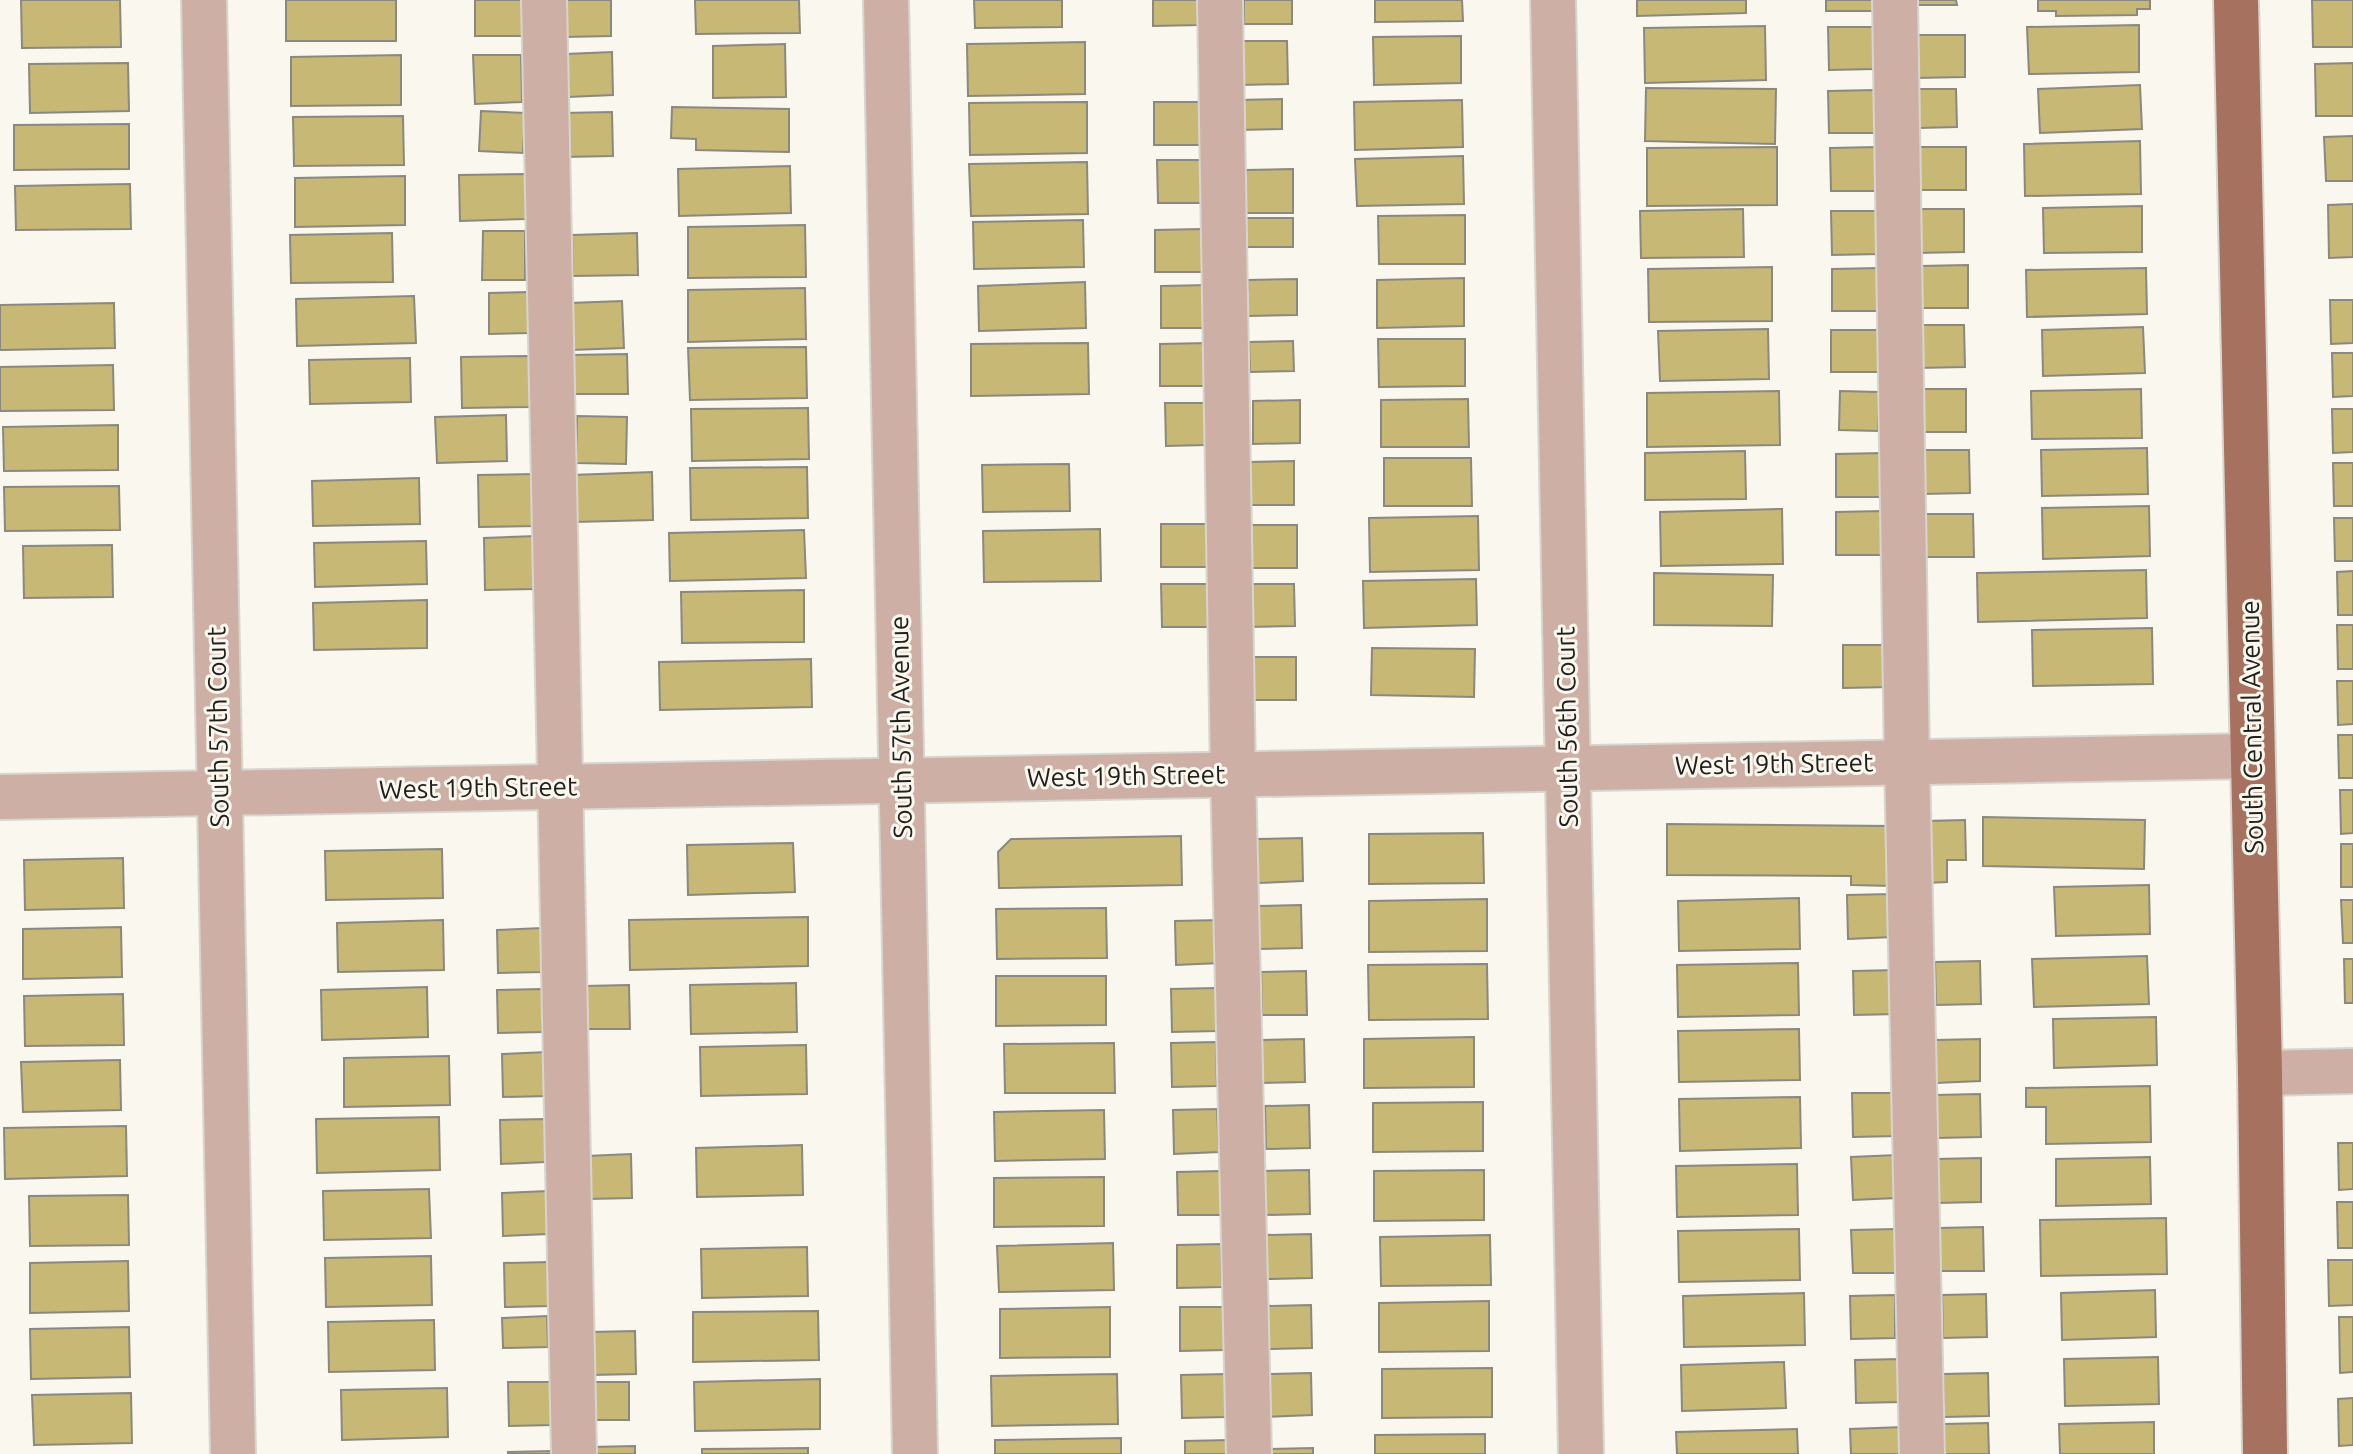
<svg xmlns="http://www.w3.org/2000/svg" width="2353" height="1454" font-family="Ubuntu,sans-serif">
<rect width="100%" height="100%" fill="#faf8ee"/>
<g fill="#c8b876" stroke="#8a887f" stroke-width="2">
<path d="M21,0H120L121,47L22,48Z"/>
<rect x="286" y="0" width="110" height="41"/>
<rect x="475" y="0" width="47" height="36"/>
<path d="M564,0H611V36L565,37Z"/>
<path d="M695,0H799L800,33L696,34Z"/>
<path d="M974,0H1062V27L975,28Z"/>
<path d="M1153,0H1200V25L1153,26Z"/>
<rect x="1244" y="0" width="48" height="24"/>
<path d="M1375,0H1462L1463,21L1375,22Z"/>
<path d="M1637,0H1746V13L1637,16Z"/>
<rect x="1826" y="0" width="47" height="11"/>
<path d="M1913,0H1956L1957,5H1914Z"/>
<path d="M2038,0H2150V9H2137V15L2056,16V11H2038Z"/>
<path d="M2312,0H2353V47H2313Z"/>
<path d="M2139,25V72L2029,74L2027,27Z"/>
<path d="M1765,26L1766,80L1645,83L1644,28Z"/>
<path d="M1828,27H1876V69L1829,70Z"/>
<path d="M1917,35H1965V77L1917,78Z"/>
<path d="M1461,36V83L1374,85L1373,37Z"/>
<path d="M1240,41H1287L1288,84L1241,85Z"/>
<path d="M1085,42V94L968,96L967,44Z"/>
<path d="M785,44L786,97L713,98V46Z"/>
<path d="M612,52L613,95L568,97L566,54Z"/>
<path d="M401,55V105L291,106V57Z"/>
<path d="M473,55H521L522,102L475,104Z"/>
<path d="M128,63L129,111L30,113L29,64Z"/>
<path d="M2353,63V116H2316L2315,64Z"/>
<path d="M2140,85L2142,129L2040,133L2038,89Z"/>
<path d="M1646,88L1776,89L1775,144L1645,141Z"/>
<path d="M1919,89H1956L1957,127L1919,128Z"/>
<path d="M1876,90V133H1829L1828,91Z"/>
<path d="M1282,99V129L1239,130L1238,100Z"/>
<path d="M1462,100L1463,147L1355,150L1354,102Z"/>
<path d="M1087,102V153L970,155L969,103Z"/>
<path d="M1154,102H1201L1202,145H1154Z"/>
<path d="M672,107L789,109V152L696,150V139L671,138Z"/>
<path d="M481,111L525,113L523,153L479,151Z"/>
<path d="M612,112L613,156L563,157L562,113Z"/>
<path d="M403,116L404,165L294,166L293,117Z"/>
<path d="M129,124V169L14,170V125Z"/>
<path d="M2353,136V181H2326L2324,137Z"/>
<path d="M2140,141L2141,194L2025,196L2024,144Z"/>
<path d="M1777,147V205L1647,206V148Z"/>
<path d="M1877,147L1878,191H1831L1830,148Z"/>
<path d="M1918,147H1966V190H1919Z"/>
<path d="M1463,156L1464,204L1357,206L1355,159Z"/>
<path d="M1157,160H1205V203H1158Z"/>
<path d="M1087,162L1088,214L971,216L969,164Z"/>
<path d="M790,166L791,213L679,216L678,169Z"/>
<path d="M1293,169V213H1246V170Z"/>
<path d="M525,174L526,219L460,221L459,175Z"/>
<path d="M405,176V225L295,227V178Z"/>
<path d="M130,184L131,229L16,230L15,186Z"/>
<path d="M2353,204V257L2329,258L2328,205Z"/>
<path d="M2142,206V252L2044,253L2043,208Z"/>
<path d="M1743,209L1744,257L1641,258L1640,211Z"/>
<path d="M1916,209H1964V252L1916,253Z"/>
<path d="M1831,211H1879V254L1832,255Z"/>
<path d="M1465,215V264H1379L1378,216Z"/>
<rect x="1245" y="218" width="48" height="29"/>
<path d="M1083,220L1084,267L974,269L973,222Z"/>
<path d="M805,225L806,277L688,278V227Z"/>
<path d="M1202,229V272H1155V230Z"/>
<path d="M483,231H525V280H482Z"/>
<path d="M392,233L393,282L291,283L290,235Z"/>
<path d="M637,233L638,275L573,276L572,235Z"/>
<path d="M1968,265V308H1920V266Z"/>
<path d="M1772,267V321L1649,322L1648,269Z"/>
<path d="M1879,268L1880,311H1832V269Z"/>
<path d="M2146,268L2147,314L2027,317L2026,270Z"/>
<path d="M1464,278V326L1377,328V280Z"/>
<path d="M1297,279V315L1248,316V280Z"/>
<path d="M1085,282L1086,328L979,331L978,286Z"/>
<path d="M1209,285V328H1161V286Z"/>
<path d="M805,288L806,339L688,342V290Z"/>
<path d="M531,292V333L489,334V293Z"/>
<path d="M414,296L416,343L297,346L296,299Z"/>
<path d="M2330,300H2353V343L2331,344Z"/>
<path d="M622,301L624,348L572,350L570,303Z"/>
<path d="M114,303L115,348L0,350V305Z"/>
<path d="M1917,325H1964L1965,367L1917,368Z"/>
<path d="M2143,327L2145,373L2043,376L2042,330Z"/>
<path d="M1768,329L1769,379L1660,381L1658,331Z"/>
<rect x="1831" y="330" width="47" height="42"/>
<path d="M1378,339H1465V386L1379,387Z"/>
<path d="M1293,341L1294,371L1250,372L1249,342Z"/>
<path d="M1088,343L1089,394L971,396V344Z"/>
<path d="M1207,343L1208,386H1160V344Z"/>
<path d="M806,347L807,398L690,400L688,348Z"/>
<path d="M2332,353H2353V396L2333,397Z"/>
<path d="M627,354L628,394H570V355Z"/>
<path d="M529,356L530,407L462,408L461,357Z"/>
<path d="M410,358L411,402L310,404L309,360Z"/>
<path d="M113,365L114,410L0,411V367Z"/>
<path d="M1918,389H1966V432H1919Z"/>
<path d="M2141,389L2142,438L2032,439L2031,391Z"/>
<path d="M1779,391L1780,445L1647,447V393Z"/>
<path d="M1840,391L1879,392L1878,431L1839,430Z"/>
<path d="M1468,399L1469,447H1381V400Z"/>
<path d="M1300,400V443L1253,444V401Z"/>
<path d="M1165,403H1205L1206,445L1166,446Z"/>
<path d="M808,408L809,459L692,461L691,409Z"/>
<path d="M2332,409H2353V452L2333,453Z"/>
<path d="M506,415L507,461L437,463L435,417Z"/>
<path d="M577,416L627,417L626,464L576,463Z"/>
<path d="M118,425V470L4,471L3,427Z"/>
<path d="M2147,448L2148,494L2042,496L2041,450Z"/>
<path d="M1922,450H1969L1970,493L1922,494Z"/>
<path d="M1745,451L1746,499L1645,500V453Z"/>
<path d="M1883,453V497H1836V454Z"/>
<path d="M1384,458H1471L1472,506H1384Z"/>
<path d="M1294,461V505H1247V462Z"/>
<path d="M2333,463H2353V506H2334Z"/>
<path d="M1069,464L1070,511L983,512L982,465Z"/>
<path d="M807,467L808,518L691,520L690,468Z"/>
<path d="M652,472L653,520L574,522L572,475Z"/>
<path d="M536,474L537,526L479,527L478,475Z"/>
<path d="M419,478L420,524L313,526L312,481Z"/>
<path d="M119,486L120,530L5,531L4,487Z"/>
<path d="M2149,506L2150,556L2043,559L2042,508Z"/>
<path d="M1782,509L1783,564L1661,566L1660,512Z"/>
<path d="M1883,511L1884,555H1836V512Z"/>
<path d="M1926,514H1973L1974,557H1926Z"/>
<path d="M1478,516L1479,570L1370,572L1369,518Z"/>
<path d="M2334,518H2353V561H2335Z"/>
<rect x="1161" y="524" width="48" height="43"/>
<path d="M1249,525H1297V568H1250Z"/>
<path d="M1100,529L1101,581L984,582L983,531Z"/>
<path d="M804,530L806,578L670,581L669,533Z"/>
<path d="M536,536L537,589L485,590L484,538Z"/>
<path d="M426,541L427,584L315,587L314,543Z"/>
<path d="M112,545L113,597L24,598L23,546Z"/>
<path d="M2146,570L2147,618L1978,622L1977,573Z"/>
<path d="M2353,571V615H2338L2337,572Z"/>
<path d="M1654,573L1773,575L1772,626L1654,625Z"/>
<path d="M1476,579L1477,625L1364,628L1363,581Z"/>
<path d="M1161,584H1209V627H1162Z"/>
<path d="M1247,584H1294L1295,626L1248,627Z"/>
<path d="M804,590V642L682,643L681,592Z"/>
<path d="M427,600V648L314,650L313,603Z"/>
<path d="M2337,625H2353V669H2338Z"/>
<path d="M2152,628L2153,684L2033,686L2032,630Z"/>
<path d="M1843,645H1891V687L1843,688Z"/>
<path d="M1372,648L1475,649L1474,697L1371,695Z"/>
<rect x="1248" y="657" width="48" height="43"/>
<path d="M811,659L812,707L660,710L659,662Z"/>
<path d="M2337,681H2353V724L2338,725Z"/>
<path d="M2338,735H2353V778H2339Z"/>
<path d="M2340,790H2353V833L2341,834Z"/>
<path d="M1983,817L2145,820L2144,869L1983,866Z"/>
<path d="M1965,820L1966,860H1947V882L1927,883L1925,821Z"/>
<path d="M1667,824L1893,826L1892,886L1851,885V876L1667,875Z"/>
<path d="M1483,833L1484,883L1369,884V834Z"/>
<path d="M1181,836L1182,885L999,888L998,852L1011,839Z"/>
<path d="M1302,838L1303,881L1258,883L1257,839Z"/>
<path d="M793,843L795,892L688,895L687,845Z"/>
<rect x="2341" y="844" width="12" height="43"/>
<path d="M442,849L443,898L326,900L325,851Z"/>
<path d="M123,858L124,908L25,910L24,860Z"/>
<path d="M2149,885L2150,934L2056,936L2054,887Z"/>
<path d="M1892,894L1893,937L1848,939L1847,895Z"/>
<path d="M1799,898L1800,949L1679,951L1678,901Z"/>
<path d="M1487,899V951L1369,952V901Z"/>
<path d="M2341,900H2353V943H2343Z"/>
<path d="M1301,905L1302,948L1257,949L1256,906Z"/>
<path d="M1106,908L1107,958L997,959L996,909Z"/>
<path d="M808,917V966L630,970L629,920Z"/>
<path d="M443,920L444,970L338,972L337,923Z"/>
<path d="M1220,920L1221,963L1176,965L1175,921Z"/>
<path d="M121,927L122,977L23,979V929Z"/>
<path d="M542,928V972L498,973L497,930Z"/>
<path d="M2147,956L2149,1004L2034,1007L2032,959Z"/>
<path d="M2344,959H2353V1003H2345Z"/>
<path d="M1980,961L1981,1004L1936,1005L1935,962Z"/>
<path d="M1798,963L1799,1015L1678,1017L1677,965Z"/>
<path d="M1487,964L1488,1019L1369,1020L1368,965Z"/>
<path d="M1898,970L1899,1014L1854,1015L1853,971Z"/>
<path d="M1306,971L1307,1015H1262L1261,972Z"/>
<path d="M996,976H1106V1025L996,1026Z"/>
<path d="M796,983L797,1032L691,1034L690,985Z"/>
<path d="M629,985L630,1029H585L584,986Z"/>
<path d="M427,987L428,1037L322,1040L321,990Z"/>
<path d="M1216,988L1217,1031L1172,1032L1171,989Z"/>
<path d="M542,989V1032L498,1033L497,990Z"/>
<path d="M123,994L124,1045L25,1046L24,996Z"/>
<path d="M2156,1017L2157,1065L2054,1068L2053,1019Z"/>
<path d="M1799,1029L1800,1080L1679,1082L1678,1031Z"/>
<path d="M1474,1037V1087L1364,1088V1039Z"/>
<path d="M1304,1039L1305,1082L1260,1083L1259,1040Z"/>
<path d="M1980,1039V1081L1936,1083L1935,1040Z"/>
<path d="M1216,1042L1217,1086L1172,1087L1171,1043Z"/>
<path d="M1114,1043L1115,1093H1005L1004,1044Z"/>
<path d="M806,1045L807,1094L701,1096L700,1047Z"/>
<path d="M547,1052L548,1096L503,1097L502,1054Z"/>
<path d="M449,1056L450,1105L344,1107V1058Z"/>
<path d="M120,1060L121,1110L23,1112L21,1062Z"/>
<path d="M2150,1086L2151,1142L2046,1144V1107H2026V1088Z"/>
<path d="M1852,1093H1897L1898,1136L1853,1137Z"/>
<path d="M1980,1094L1981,1137L1936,1138L1935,1095Z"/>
<path d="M1800,1097L1801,1148L1680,1151L1679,1099Z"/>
<path d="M1483,1102V1151L1373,1152V1103Z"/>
<path d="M1309,1105L1310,1148L1266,1149L1265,1106Z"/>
<path d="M1217,1109L1219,1152L1174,1154L1173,1110Z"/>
<path d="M1104,1110L1105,1159L995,1161L994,1112Z"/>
<path d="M439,1117L440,1170L317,1173L316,1119Z"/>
<path d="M545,1119V1162L501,1164L500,1120Z"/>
<path d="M126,1126L127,1176L5,1179L4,1128Z"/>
<path d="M2338,1143H2353V1189L2339,1190Z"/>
<path d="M802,1145L803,1195L697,1197L696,1148Z"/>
<path d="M631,1154L632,1198L588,1199L587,1156Z"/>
<path d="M1897,1155V1198L1853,1200L1851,1157Z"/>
<path d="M2150,1157L2151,1204L2056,1206V1159Z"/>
<path d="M1981,1158V1202L1937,1203L1936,1159Z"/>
<path d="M1797,1164L1798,1215L1677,1217L1676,1166Z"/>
<path d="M1309,1170L1310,1214L1265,1215L1264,1171Z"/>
<path d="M1484,1170V1220L1374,1221V1171Z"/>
<path d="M1221,1171L1222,1215H1178L1177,1172Z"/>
<path d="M1104,1177V1226L994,1227V1178Z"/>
<path d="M429,1189L431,1238L324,1240L323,1191Z"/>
<path d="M547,1191L548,1234L503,1236L502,1193Z"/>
<path d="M128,1195L129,1245L30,1246L29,1196Z"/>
<path d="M2337,1202H2353V1248H2338Z"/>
<path d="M2166,1218L2167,1274L2041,1276L2040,1220Z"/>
<path d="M1983,1227L1984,1271H1939L1938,1228Z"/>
<path d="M1799,1229L1800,1280L1679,1282L1678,1231Z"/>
<path d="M1896,1229L1897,1273H1853L1851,1230Z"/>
<path d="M1311,1234L1312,1278L1267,1279L1266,1235Z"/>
<path d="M1490,1235L1491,1285L1381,1286L1380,1237Z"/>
<path d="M1113,1243L1114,1290L999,1292L997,1246Z"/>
<path d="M1221,1244L1222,1287L1177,1288V1245Z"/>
<path d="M807,1247L808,1296L702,1298L701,1249Z"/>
<path d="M431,1256L432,1305L326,1307L325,1258Z"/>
<path d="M2328,1260H2353V1305L2329,1306Z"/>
<path d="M128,1261L129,1311L30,1313V1263Z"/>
<path d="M549,1262L550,1306L505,1307L504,1263Z"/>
<path d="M2155,1290L2156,1337L2062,1340L2061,1293Z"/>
<path d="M1804,1293L1805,1345L1684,1347L1683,1296Z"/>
<path d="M1986,1294L1987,1337L1943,1338L1942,1295Z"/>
<path d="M1895,1295V1338L1851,1339L1850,1296Z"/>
<path d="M1489,1301V1351L1379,1352V1303Z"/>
<path d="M1311,1305L1312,1348L1267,1349L1266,1306Z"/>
<path d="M1110,1307V1357L1000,1358V1309Z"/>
<path d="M1180,1307H1224L1225,1350L1180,1351Z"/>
<path d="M818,1311L819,1360L693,1362V1312Z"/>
<path d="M547,1316L548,1347L503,1348L502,1318Z"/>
<path d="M2339,1317H2353V1372L2340,1373Z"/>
<path d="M434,1320L435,1370L329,1372L328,1322Z"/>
<path d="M129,1327L130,1377L31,1379L30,1329Z"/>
<path d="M635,1331L636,1374L592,1375L591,1332Z"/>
<path d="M2158,1357L2159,1404L2065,1406L2064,1359Z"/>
<path d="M1900,1359L1901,1402L1856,1403L1855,1360Z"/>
<path d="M1784,1362L1786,1408L1682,1411L1681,1365Z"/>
<path d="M1492,1368V1417L1382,1418V1369Z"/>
<path d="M1311,1373L1312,1415L1267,1417L1266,1374Z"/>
<path d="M1988,1373L1989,1416L1944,1417L1943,1374Z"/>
<path d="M1117,1374L1118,1424L992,1426L991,1376Z"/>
<path d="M1226,1374L1227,1417L1182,1418L1181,1375Z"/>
<path d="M820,1379V1429L695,1431L694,1382Z"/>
<path d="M508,1382H553L554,1425L509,1426Z"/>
<path d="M591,1382H629V1420H590Z"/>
<path d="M447,1388L448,1437L342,1440L341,1390Z"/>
<path d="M131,1393L132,1443L34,1445L32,1395Z"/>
<path d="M2353,1398V1445L2339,1446L2338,1399Z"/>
<path d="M2154,1422V1454H2060L2059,1424Z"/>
<path d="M1988,1423L1989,1454H1945L1944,1424Z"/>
<path d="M1903,1427L1904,1454H1851L1850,1429Z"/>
<path d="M1797,1429L1798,1454H1677L1676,1432Z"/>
<path d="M1485,1434V1454H1375V1435Z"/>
<path d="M1121,1438V1454H995V1440Z"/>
<path d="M1230,1440V1454H1185V1441Z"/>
<path d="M635,1446V1454H590V1447Z"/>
<path d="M808,1448V1454H702V1449Z"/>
<path d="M1313,1448V1454H1268V1449Z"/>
<path d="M553,1451V1454H508V1452Z"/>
</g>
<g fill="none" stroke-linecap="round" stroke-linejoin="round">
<defs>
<g id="minor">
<path d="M204,0L233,1454"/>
<path d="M544,0L574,1454"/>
<path d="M886,0L915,1454"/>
<path d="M1220,0L1233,774L1249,1454"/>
<path d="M1553,0L1581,1454"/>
<path d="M1895,0L1907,762L1922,1454"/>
<path d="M0,797L2252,756"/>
<path d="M2260,1073L2353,1071"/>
</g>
<path id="major" d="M2236,0L2260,1073L2265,1454"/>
</defs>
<use href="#minor" stroke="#d7d5cd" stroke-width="48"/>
<use href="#major" stroke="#d7d5cd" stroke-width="48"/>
<use href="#minor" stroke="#ceafa5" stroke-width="44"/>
<use href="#major" stroke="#a77160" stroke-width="44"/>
</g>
<g text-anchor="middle" stroke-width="6" stroke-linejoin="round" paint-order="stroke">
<g font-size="26" fill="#21201d" stroke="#faf8ee">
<text transform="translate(218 727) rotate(-91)" y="9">South 57th Court</text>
<text transform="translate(901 727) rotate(-91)" y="9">South 57th Avenue</text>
<text transform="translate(1567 727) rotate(-91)" y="9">South 56th Court</text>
<text transform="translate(2252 727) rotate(-91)" y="9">South Central Avenue</text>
<text transform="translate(1774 764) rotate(-1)" y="9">West 19th Street</text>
<text transform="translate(1126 776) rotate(-1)" y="9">West 19th Street</text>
<text transform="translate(478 788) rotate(-1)" y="9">West 19th Street</text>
</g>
</g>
</svg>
